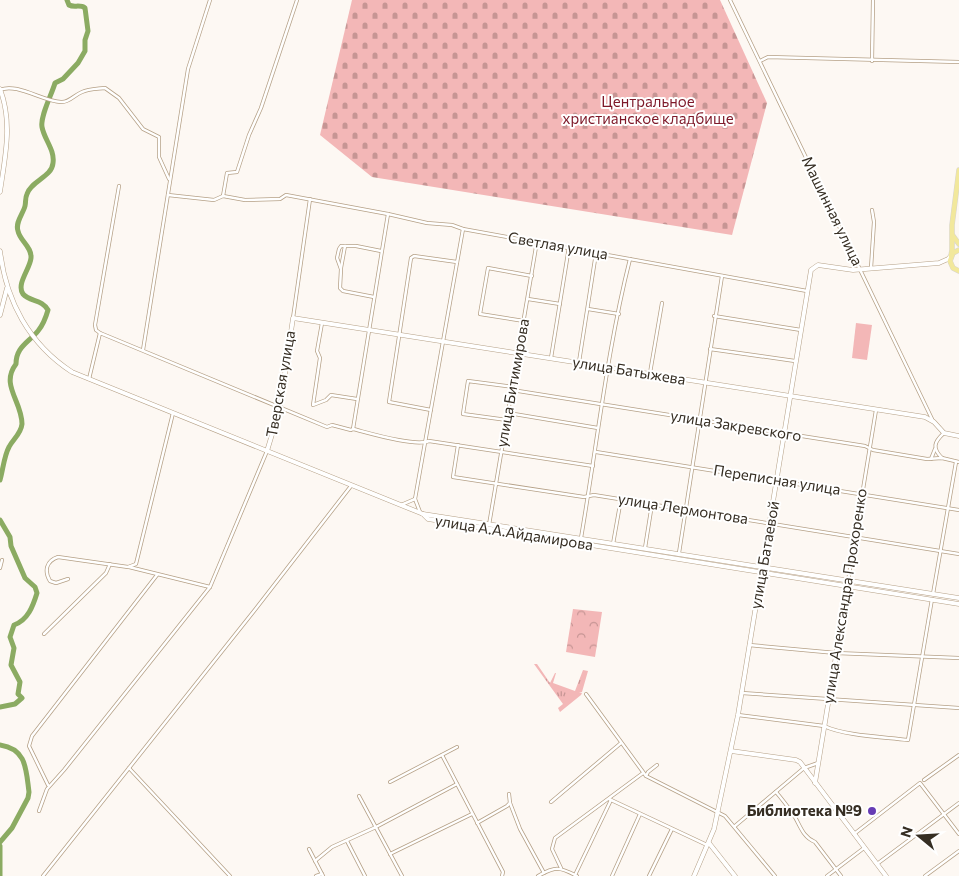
<svg xmlns="http://www.w3.org/2000/svg" width="959" height="876" font-family="Commissioner,sans-serif">
<defs>
<pattern id="grass-tufts" width="24" height="20" patternUnits="userSpaceOnUse" patternTransform="scale(1.25)"><rect width="24" height="20" fill="#f3b7b7"/><path d="M3 7l-1-3M5 7V3M7 7l1-3M15 17l-1-3M17 17v-4M19 17l1-3" fill="none" stroke="#c69594"/></pattern>
<pattern id="forest-crowns" width="20" height="18" patternUnits="userSpaceOnUse" patternTransform="scale(1.25)"><rect width="20" height="18" fill="#f3b7b7"/><path d="M2 6a3 3 0 1 1 6 0M12 15a3 3 0 1 1 6 0" fill="none" stroke="#c69594"/></pattern>
<pattern id="cemetery-stones" width="16" height="16" patternUnits="userSpaceOnUse" patternTransform="scale(1.25)"><rect width="16" height="16" fill="#f3b7b7"/><path d="M2 7V4a2 2 0 0 1 4 0v3zM10 15v-3a2 2 0 0 1 4 0v3z" fill="#c69594"/></pattern>
</defs>
<rect width="100%" height="100%" fill="#fdf8f3"/>
<path fill="url(#grass-tufts)" d="M534,664H537L550,683L555,673H556L553,683L575,691L583,670L588,671L582,692H579L582,693L581,695L560,712L558,708L563,704Z"/>
<path fill="url(#forest-crowns)" d="M573,609L602,612L595,657L566,652Z"/>
<path fill="url(#cemetery-stones)" d="M352,0H720L767,103L732,235L372,177L320,135Z"/>
<path fill="#f3b7b7" d="M856,323L872,325L867,360L852,358Z"/>
<g fill="none" stroke-linecap="round" stroke-linejoin="round">
<g stroke="#8bab62" stroke-width="5">
<path d="M0,480C3,470 4,456 9,447C13,439 21,434 22,424C22,401 0,385 16,364C16,347 28,343 38,331C43,325 46,317 48,310C42,299 30,302 23,294C16,284 30,269 31,258C32,247 20,241 18,231C15,222 23,214 25,206C26,202 25,198 27,194C31,181 52,177 53,163C55,150 44,139 42,127C40,116 52,94 55,83L63,79L78,63L85,51V40L88,31L85,8C80,4 74,8 69,5L67,0"/>
<path d="M0,520L10,537L11,546L25,578L35,587L37,593C33,606 28,620 14,625L10,637L14,648L11,665L20,682L18,694L22,698L15,704L0,707"/>
<path d="M0,745C27,749 26,770 29,792L28,798L12,828L0,842"/>
<path d="M0,846V876"/>
</g>
<defs>
<g id="street">
<path d="M730,0L933,421"/>
<path d="M760,61L768,57L959,62"/>
<path d="M872,61L873,0"/>
<path d="M0,90C16,82 44,102 61,102C69,103 74,95 82,92C89,89 97,89 105,88L119,98L143,129L159,137V157L169,179"/>
<path d="M168,195L214,200L223,196L245,200L280,199L286,195L388,214L427,223L452,225L463,229L807,291"/>
<path d="M223,196L227,173L237,172L249,135L261,108L297,0"/>
<path d="M341,268L345,246"/>
<path d="M871,268L874,222L872,210"/>
<path d="M374,297L343,291L340,288L341,269L337,258L339,249L341,246H356L381,251"/>
<path d="M528,299L560,304"/>
<path d="M588,309L619,314"/>
<path d="M714,316L801,330"/>
<path d="M293,318L310,199"/>
<path d="M524,321L480,314L488,268L532,276"/>
<path d="M322,323L317,351L320,358L313,405L326,400L331,395L357,399"/>
<path d="M100,333L96,330L95,325L119,186"/>
<path d="M710,349L795,361"/>
<path d="M143,350L188,69L210,0"/>
<path d="M551,358L569,247"/>
<path d="M579,362L596,253"/>
<path d="M650,373L662,303"/>
<path d="M89,379L100,333L327,427L332,425L351,430L353,429C369,433 415,447 429,441L593,466"/>
<path d="M512,390L865,446L873,450L927,459L942,458L959,462"/>
<path d="M431,410L389,402L411,258L414,256L457,262"/>
<path d="M508,413L598,428"/>
<path d="M507,420L463,414L468,381L513,387"/>
<path d="M353,429L388,214"/>
<path d="M458,445L453,477L584,497L594,495L959,554"/>
<path d="M596,452L959,510"/>
<path d="M942,458C932,448 934,442 944,433"/>
<path d="M931,459L935,449"/>
<path d="M401,505L415,499"/>
<path d="M420,512L415,499L463,229"/>
<path d="M489,525L537,241"/>
<path d="M581,538C597,445 607,350 630,259"/>
<path d="M613,544L621,499"/>
<path d="M645,548L652,504"/>
<path d="M679,553L722,276"/>
<path d="M129,567L210,587"/>
<path d="M0,568L2,560"/>
<path d="M68,579L56,583L50,581C44,571 46,561 58,557L128,567L136,564L173,413"/>
<path d="M848,581L876,410"/>
<path d="M933,594L956,462"/>
<path d="M44,634L106,573L110,564"/>
<path d="M749,645L836,653L959,658"/>
<path d="M742,693L959,708"/>
<path d="M586,694L646,776L725,816L775,876"/>
<path d="M738,715L824,726C845,736 885,737 908,740L932,599"/>
<path d="M442,755L503,872L502,876"/>
<path d="M129,768L230,876"/>
<path d="M646,776L648,772L657,765"/>
<path d="M924,780L959,755"/>
<path d="M390,782L457,747"/>
<path d="M48,785L29,746L32,736L157,575"/>
<path d="M776,792C782,799 788,807 793,814C800,824 802,837 815,842L841,876"/>
<path d="M359,796L402,876"/>
<path d="M609,799L707,845"/>
<path d="M551,802L621,743"/>
<path d="M510,803L520,829L544,873"/>
<path d="M39,811L47,789L64,770L210,587L267,451"/>
<path d="M477,823L507,806L510,803L509,794"/>
<path d="M735,826L804,768L818,763"/>
<path d="M854,834L920,783L959,834"/>
<path d="M347,841L365,876"/>
<path d="M309,849L323,876"/>
<path d="M390,854L472,814"/>
<path d="M315,861L332,847L376,827L457,784"/>
<path d="M877,864L959,803"/>
<path d="M561,868L552,849L555,838L643,773"/>
<path d="M575,875L611,800"/>
<path d="M43,876L254,611L351,486"/>
<path d="M316,876L322,874"/>
<path d="M538,876C556,866 560,867 577,876"/>
<path d="M612,876L640,814"/>
<path d="M649,876L672,829"/>
<path d="M827,876L864,848"/>
<path d="M925,876L959,851"/>
</g>
<g id="secondary">
<path d="M0,89C13,123 5,157 0,192"/>
<path d="M0,251C6,301 29,344 72,372L423,514L428,519L959,604"/>
<path d="M0,315L7,288"/>
<path d="M267,451L280,408L293,318L925,417L934,422L944,433L959,436"/>
<path d="M423,514L959,598"/>
<path d="M731,751L796,760L800,762L886,876"/>
<path d="M815,783L848,583"/>
<path d="M709,843L735,876"/>
<path d="M694,876L714,829L738,715L811,270L818,265L853,270L939,263L948,259L951,256"/>
</g>
<g id="primary">
<path d="M953,236L959,244"/>
<path d="M959,250L953,253L950,261L953,268L959,271"/>
<path d="M951,256L952,250V225L959,170"/>
</g>
</defs>
<use href="#street" stroke="#b5a086" stroke-width="4"/>
<use href="#secondary" stroke="#b5a086" stroke-width="5"/>
<use href="#primary" stroke="#d7d5d3" stroke-width="5.5"/>
<use href="#street" stroke="#fff" stroke-width="2.5"/>
<use href="#secondary" stroke="#fff" stroke-width="4"/>
<use href="#primary" stroke="#f2e89c" stroke-width="4.5"/>
</g>
<circle fill="#663cb4" stroke="#fff" stroke-width="2" cx="872" cy="811" r="5"/>
<g text-anchor="middle" stroke-width="4" stroke-linejoin="round" paint-order="stroke">
<g font-size="15" fill="#7e1929" stroke="#fff">
<text x="648" y="107">Центральное<tspan x="648" dy="17">христианское кладбище</tspan></text>
</g>
<g font-size="15" fill="#362e23" stroke="#fff">
<text transform="translate(832 211) rotate(64)" y="5">Машинная улица</text>
<text transform="translate(558 246) rotate(10)" y="5">Светлая улица</text>
<text transform="translate(629 371) rotate(9)" y="5">улица Батыжева</text>
<text transform="translate(513 383) rotate(-80)" y="5">улица Битимирова</text>
<text transform="translate(281 384) rotate(-80)" y="5">Тверская улица</text>
<text transform="translate(736 426) rotate(9)" y="5">улица Закревского</text>
<text transform="translate(777 480) rotate(9)" y="5">Переписная улица</text>
<text transform="translate(683 509) rotate(9)" y="5">улица Лермонтова</text>
<text transform="translate(514 533) rotate(9)" y="5">улица А.А.Айдамирова</text>
<text transform="translate(765 555) rotate(-80)" y="5">улица Батаевой</text>
<text transform="translate(845 596) rotate(-81)" y="5">улица Александра Прохоренко</text>
</g>
<g font-size="15" font-weight="bold" fill="#362e23" stroke="#fff" text-anchor="end">
<text x="862" y="816">Библиотека №9</text>
</g>
</g>
<g transform="translate(919 836) rotate(288)" stroke="#ffffff" stroke-width="4" paint-order="stroke">
<path d="M0-4L9 19L0 12L-9 19Z" fill="#362e23"/>
<text y="-8" font-size="14" font-weight="bold" text-anchor="middle" fill="#362e23">N</text>
</g>
</svg>
